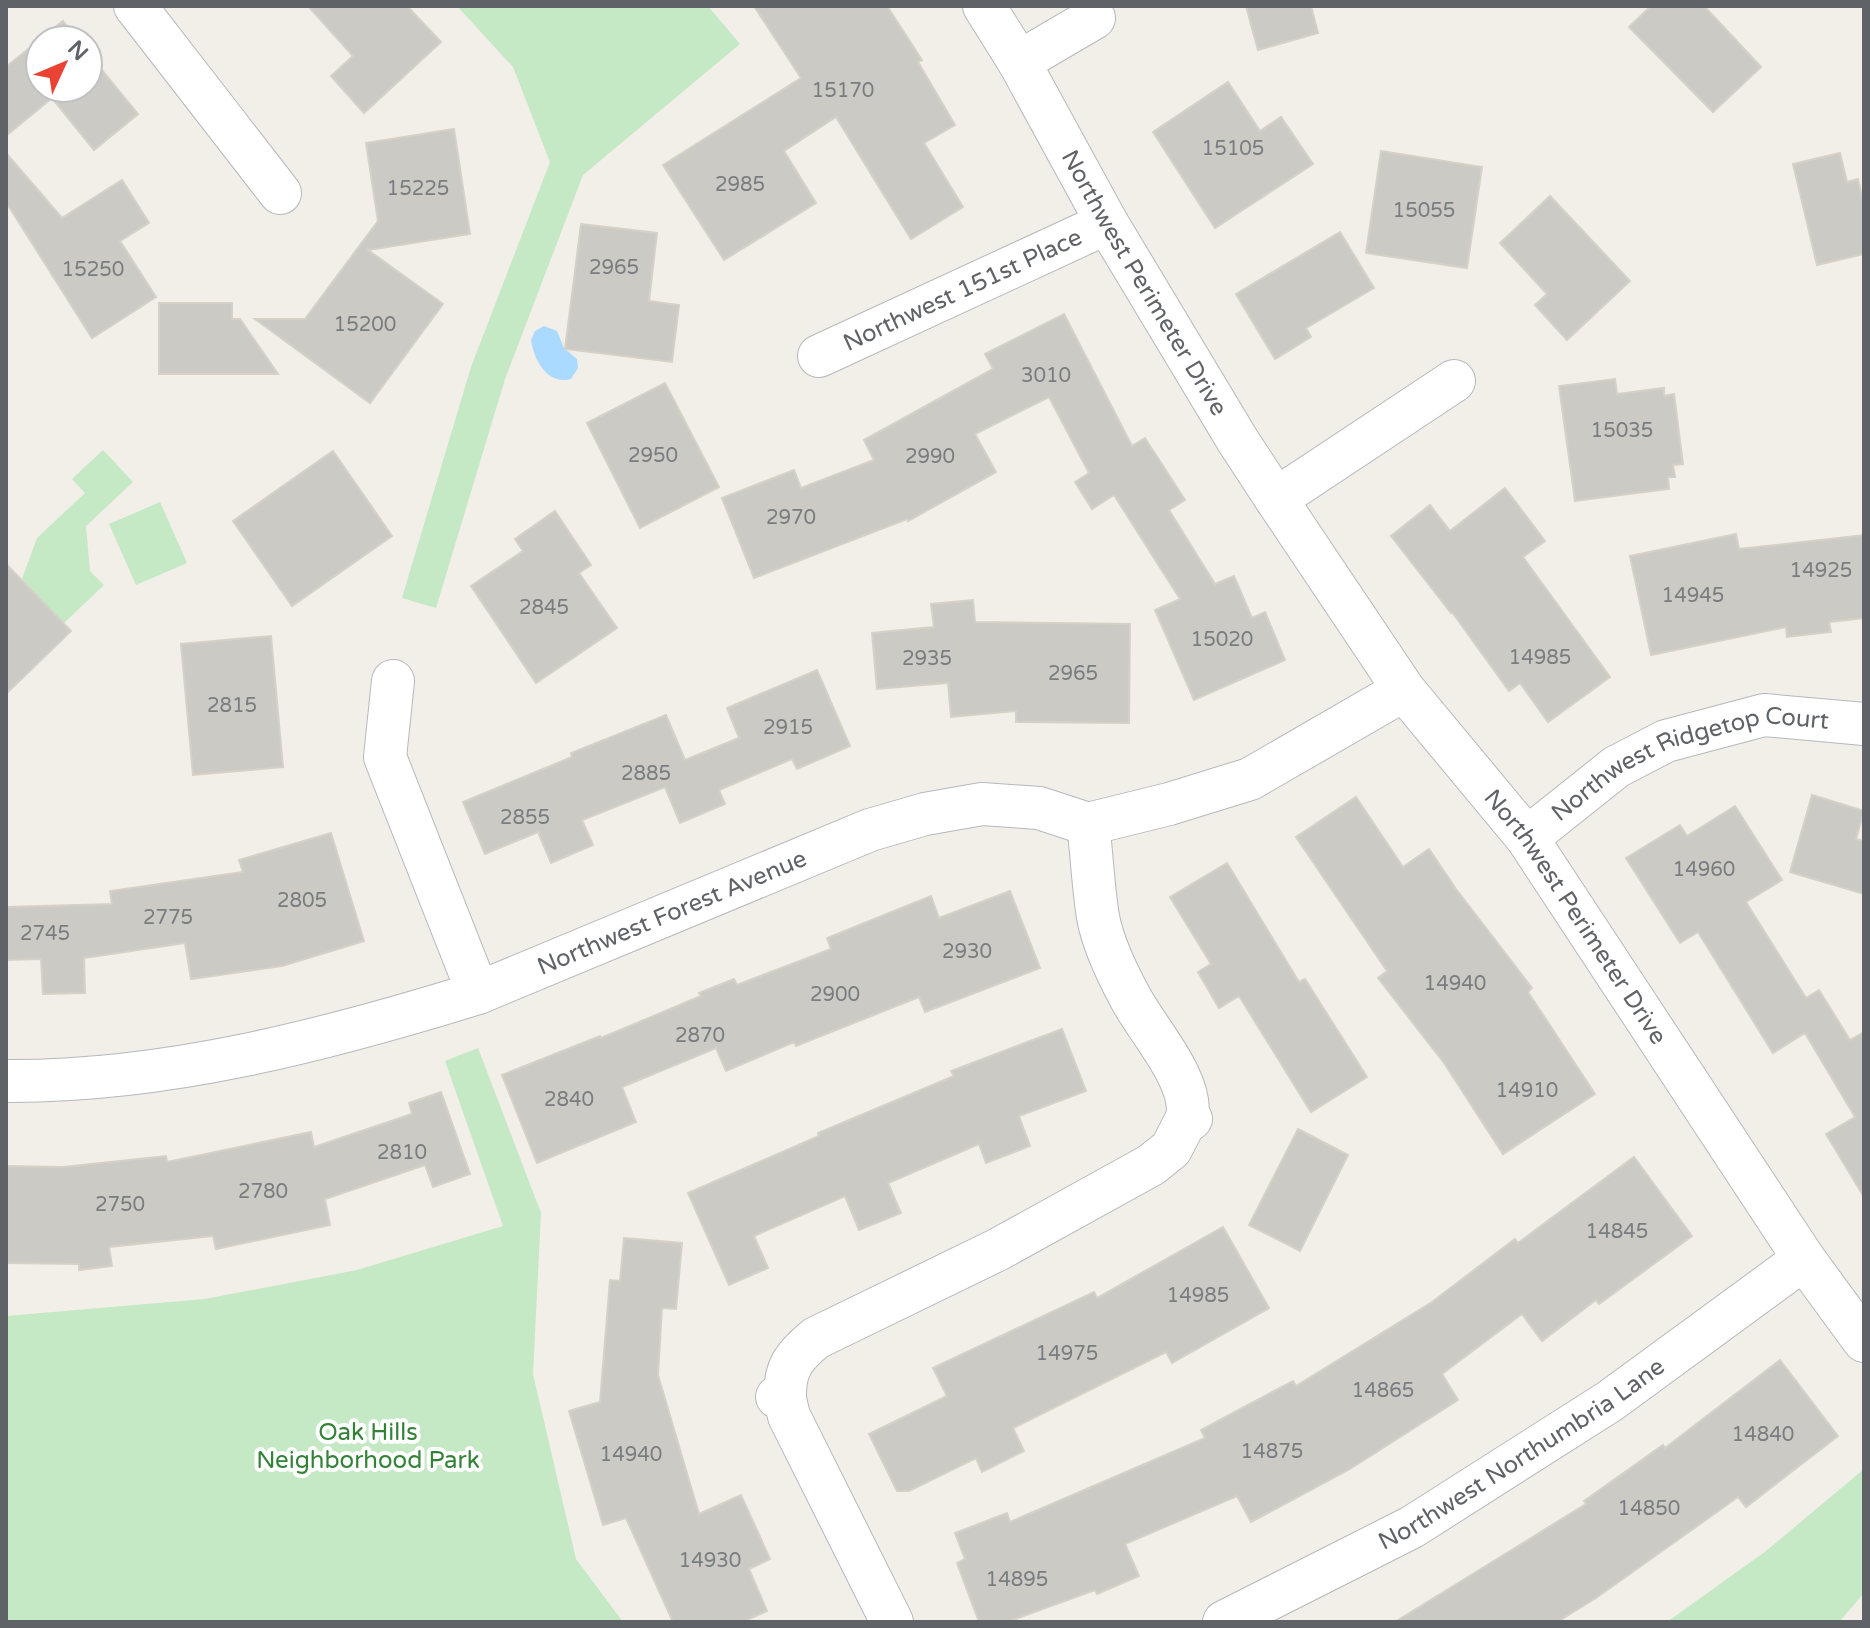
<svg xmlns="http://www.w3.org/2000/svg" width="1870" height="1628" font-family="'Varela Round',sans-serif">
<rect width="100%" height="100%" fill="#f1efe8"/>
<g fill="#c5e8c5">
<path d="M457,6H708L740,44L583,175L505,379L436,608L402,598L471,367L550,162L513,67Z"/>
<path d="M103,450L133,482L86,526L90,571L104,585L64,623L22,579L37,538L85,493L72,479Z"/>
<path d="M160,502L187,563L136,585L109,524Z"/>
<path d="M478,1048L541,1213L533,1374L576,1559L623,1622H6V1316L205,1299L357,1270L503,1226L445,1061Z"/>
<path d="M1864,1469V1593L1839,1622H1667L1766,1551Z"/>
</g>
<path fill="#aadaff" d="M544,326L557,331L564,348L577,359L578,368L571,379C547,385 534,360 531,340L535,331Z"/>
<g fill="#cccac5" stroke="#d6d1c6" stroke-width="2">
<path d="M308,6H407L441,42L364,113L331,76L353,56Z"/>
<path d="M754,6H887L922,60L918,62L955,125L924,143L963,207L911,239L836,117L784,151L816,203L724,260L663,165L801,78Z"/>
<path d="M1246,6H1311L1318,33L1258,50Z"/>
<path d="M1651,6H1704L1761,67L1713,112L1629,27Z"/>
<path d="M63,21L78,40H40V88H88V53L138,114L94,150L52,98L6,136V67Z"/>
<path d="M1228,82L1260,131L1281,117L1313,164L1215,228L1153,132Z"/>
<path d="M454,129L470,234L368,250L443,304L370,403L255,319H305L378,221L366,143Z"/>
<path d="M1381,151L1482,167L1467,268L1366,253Z"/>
<path d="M6,153L62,218L122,180L149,223L120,241L156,297L92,338L6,202Z"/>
<path d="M1840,153L1847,182L1858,179L1864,207V254L1817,265L1793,164Z"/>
<path d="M1550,196L1630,281L1567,340L1535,305L1547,294L1500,243Z"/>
<path d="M581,224L657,233L649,301L679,305L672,362L565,349Z"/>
<path d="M1340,232L1374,288L1306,328L1311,337L1275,359L1236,294Z"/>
<path d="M159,303H232V319H240L278,374H159Z"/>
<path d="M1064,314L1132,446L1145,438L1185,500L1169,510L1215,584L1234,576L1252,618L1265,612L1285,660L1194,700L1155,610L1180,599L1114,495L1092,509L1075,482L1089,473L1049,397L975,434L996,472L908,521L907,519L754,578L722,498L794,470L801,488L874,460L864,440L993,369L985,354Z"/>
<path d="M1615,379L1617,394L1664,388V396L1674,394L1683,464L1673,465L1675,477H1668L1669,489L1575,501L1559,386Z"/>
<path d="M665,383L719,487L640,528L587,423Z"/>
<path d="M333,451L392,536L292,606L233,521Z"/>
<path d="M1505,488L1545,541L1523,557L1610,677L1548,722L1520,683L1509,691L1452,612L1451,613L1391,536L1430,505L1450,531Z"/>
<path d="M555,511L591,565L579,573L617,628L536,683L471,586L523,551L515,539Z"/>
<path d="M1736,534L1739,549L1864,535V618L1829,622L1831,632L1787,637L1786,627L1651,655L1630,556Z"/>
<path d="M6,564L71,631L6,694Z"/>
<path d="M973,600L975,622L1130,624L1129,723L1016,722V711L951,717L948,683L877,689L872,633L934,627L931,604Z"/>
<path d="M271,636L283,767L193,775L181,644Z"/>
<path d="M817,670L850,746L797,769L792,759L719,790L725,804L680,823L665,787L582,820L593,845L551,863L538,832L485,854L463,802L572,757L571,753L666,715L685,760L739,738L727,708Z"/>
<path d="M1812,795L1864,811L1856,839L1864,841V894L1790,872Z"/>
<path d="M1356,797L1403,867L1429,849L1456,889L1532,988L1528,992L1595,1094L1503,1154L1444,1063L1378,978L1387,971L1296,837Z"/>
<path d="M1735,806L1782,880L1746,902L1806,998L1819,990L1850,1040L1864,1032V1197L1826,1134L1855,1117L1805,1033L1773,1053L1698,932L1680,943L1626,858L1680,825L1687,836Z"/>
<path d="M331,833L364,941L282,966L191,979L185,943L84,958L85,993L43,994L41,959L6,960V907L112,904L110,891L243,872L239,860Z"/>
<path d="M1227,863L1299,982L1305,979L1367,1077L1311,1112L1239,996L1219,1008L1198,972L1211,964L1170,897Z"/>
<path d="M1010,891L1040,968L925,1012L919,997L796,1046L794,1042L726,1071L716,1048L622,1087L636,1122L537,1163L502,1075L600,1036L601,1038L701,996L699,993L734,979L737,985L831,949L827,938L931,896L939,918Z"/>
<path d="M1062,1029L1086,1091L1019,1116L1030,1146L986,1163L979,1144L888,1183L901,1213L859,1230L845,1196L754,1236L768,1268L729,1285L688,1193L819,1136L818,1133L954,1076L951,1071Z"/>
<path d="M441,1092L470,1174L433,1187L425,1165L325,1199L330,1225L216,1249L213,1236L109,1247L112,1266L79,1270V1264L6,1263V1166L63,1167L166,1156L167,1162L311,1132L314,1147L412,1114L409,1103Z"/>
<path d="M1298,1129L1348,1155L1300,1251L1249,1225Z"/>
<path d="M1634,1157L1692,1236L1599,1304L1596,1300L1542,1341L1522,1314L1442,1374L1458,1400L1350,1469L1251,1522L1237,1496L1125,1544L1139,1576L1097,1594L1095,1590L1007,1622H979L957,1563L965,1559L955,1533L1007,1513L1010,1522L1205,1438L1201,1430L1293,1381L1296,1386L1432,1302L1515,1239L1518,1243Z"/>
<path d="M1223,1227L1269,1308L1172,1363L1166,1352L1013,1428L1024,1451L982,1472L976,1458L909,1491H897L869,1434L947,1396L933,1368L1094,1292L1097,1298Z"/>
<path d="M624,1238L682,1243L676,1309L662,1308L658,1375L699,1514L741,1495L770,1559L749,1569L767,1611L742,1622H673L626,1518L603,1525L569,1411L600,1402L610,1280L620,1281Z"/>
<path d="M1780,1360L1838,1436L1746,1507L1738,1497L1596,1598L1557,1622H1395L1586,1504L1584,1501L1663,1445L1665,1448Z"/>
</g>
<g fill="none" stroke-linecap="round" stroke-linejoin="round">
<defs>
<g id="minor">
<path d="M135,6L280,193"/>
<path id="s1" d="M984,6L1019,62L1107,223L1238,441L1276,499L1404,690L1527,838L1804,1259L1864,1341"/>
<path d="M1019,62L1094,18"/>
<path id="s2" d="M819,356L1107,223"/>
<path d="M1276,499L1454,381"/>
<path d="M393,681L385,757L478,993"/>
<path d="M1088,824C1092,855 1093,886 1098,917C1103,944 1117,973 1130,997C1147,1030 1195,1081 1187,1118L1191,1119"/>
<path id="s3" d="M1527,838L1616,767L1666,741L1764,715L1864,724"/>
<path id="s4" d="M6,1081C166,1082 326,1040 478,993L870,830L925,814L982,804L1039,808L1088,824L1169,804L1250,779L1404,690"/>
<path d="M777,1397L785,1399L789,1416L892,1622"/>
<path d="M785,1399C784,1368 794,1356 816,1338L997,1250L1151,1165L1171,1149L1187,1118"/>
<path id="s5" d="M1224,1622L1412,1527L1610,1401L1804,1259"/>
</g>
</defs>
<use href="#minor" stroke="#b5b8bc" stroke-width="44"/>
<use href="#minor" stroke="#fff" stroke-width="42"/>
</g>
<g text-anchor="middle" stroke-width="8" stroke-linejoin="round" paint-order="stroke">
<g font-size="20" fill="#7a7d7f">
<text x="843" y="97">15170</text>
<text x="1233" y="155">15105</text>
<text x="740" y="191">2985</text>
<text x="418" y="195">15225</text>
<text x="1424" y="217">15055</text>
<text x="614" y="274">2965</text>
<text x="93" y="276">15250</text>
<text x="365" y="331">15200</text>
<text x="1046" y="382">3010</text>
<text x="1622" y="437">15035</text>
<text x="653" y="462">2950</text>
<text x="930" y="463">2990</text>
<text x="791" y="524">2970</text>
<text x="1821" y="577">14925</text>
<text x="1693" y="602">14945</text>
<text x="544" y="614">2845</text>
<text x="1222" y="646">15020</text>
<text x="1540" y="664">14985</text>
<text x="927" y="665">2935</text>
<text x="1073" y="680">2965</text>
<text x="232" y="712">2815</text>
<text x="788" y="734">2915</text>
<text x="646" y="780">2885</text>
<text x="525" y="824">2855</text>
<text x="1704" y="876">14960</text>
<text x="302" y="907">2805</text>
<text x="168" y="924">2775</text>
<text x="45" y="940">2745</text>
<text x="967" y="958">2930</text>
<text x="1455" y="990">14940</text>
<text x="835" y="1001">2900</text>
<text x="700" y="1042">2870</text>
<text x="1527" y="1097">14910</text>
<text x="569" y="1106">2840</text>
<text x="402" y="1159">2810</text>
<text x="263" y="1198">2780</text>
<text x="120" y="1211">2750</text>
<text x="1617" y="1238">14845</text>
<text x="1198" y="1302">14985</text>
<text x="1067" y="1360">14975</text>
<text x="1383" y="1397">14865</text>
<text x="1763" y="1441">14840</text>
<text x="1272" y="1458">14875</text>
<text x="631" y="1461">14940</text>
<text x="1649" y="1515">14850</text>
<text x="710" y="1567">14930</text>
<text x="1017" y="1586">14895</text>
</g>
<g font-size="24" fill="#5f6368" stroke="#fff">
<text dy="8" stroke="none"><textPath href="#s1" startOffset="320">Northwest Perimeter Drive</textPath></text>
<text dy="8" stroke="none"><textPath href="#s2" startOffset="158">Northwest 151st Place</textPath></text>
<text dy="8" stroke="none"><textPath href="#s3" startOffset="186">Northwest Ridgetop Court</textPath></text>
<text dy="8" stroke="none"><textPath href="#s4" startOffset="692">Northwest Forest Avenue</textPath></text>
<text dy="8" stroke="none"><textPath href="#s1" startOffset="1088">Northwest Perimeter Drive</textPath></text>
<text dy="8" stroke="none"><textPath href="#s5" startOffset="342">Northwest Northumbria Lane</textPath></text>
</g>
<g font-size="24" fill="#348238" stroke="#fff">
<text x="368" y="1440">Oak Hills<tspan x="368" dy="28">Neighborhood Park</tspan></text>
</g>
</g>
<rect width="1870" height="1628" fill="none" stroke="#5f6368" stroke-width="16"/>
<g transform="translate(64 64) rotate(46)"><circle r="38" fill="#ffffff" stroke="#bfc1c3" stroke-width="2"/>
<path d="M0-6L14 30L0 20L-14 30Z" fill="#ea4335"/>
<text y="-12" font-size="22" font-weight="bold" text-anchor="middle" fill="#5f6368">N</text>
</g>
</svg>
